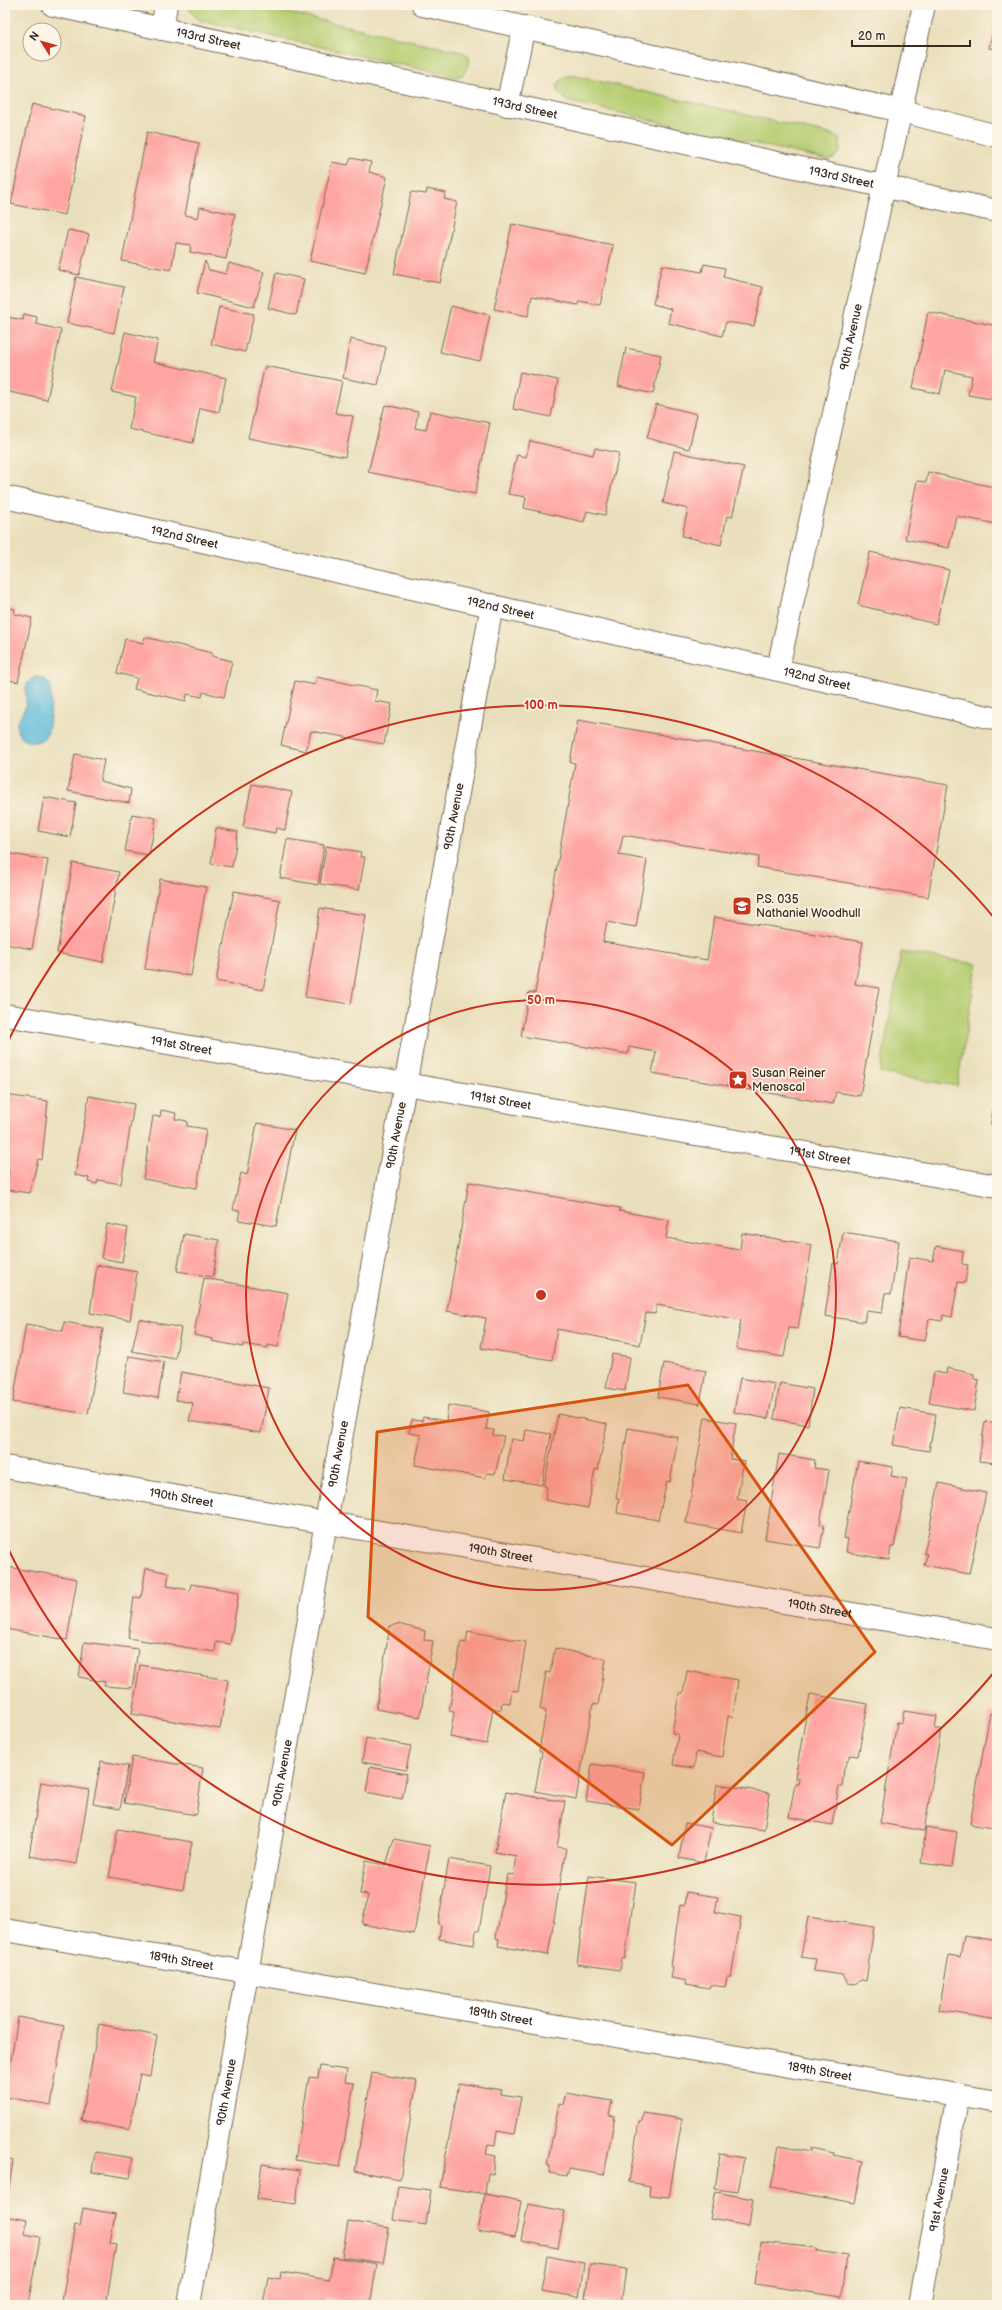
<svg xmlns="http://www.w3.org/2000/svg" width="1002" height="2310" font-family="'Balsamiq Sans',sans-serif">
<rect width="100%" height="100%" fill="#fcf5e5"/>
<filter id="ink" filterUnits="userSpaceOnUse"><feTurbulence type="fractalNoise" baseFrequency=".025" numOctaves="2"/><feDisplacementMap in="SourceGraphic" scale="8" xChannelSelector="R" yChannelSelector="G"/><feConvolveMatrix kernelMatrix="1 2 1 2 8 2 1 2 1" color-interpolation-filters="sRGB"/></filter>
<filter id="wash" filterUnits="userSpaceOnUse"><feTurbulence type="fractalNoise" baseFrequency=".012" numOctaves="4" result="noise"/><feDisplacementMap in="SourceGraphic" scale="16" xChannelSelector="R" yChannelSelector="G"/><feGaussianBlur stdDeviation="0.9" result="paint"/><feColorMatrix in="noise" values="0 0 0 0 0 0 0 0 0 0 0 0 0 0 0 0 0 1.4 0 .05"/><feComposite in="paint" operator="in"/></filter>
<g filter="url(#wash)">
<rect width="100%" height="100%" fill="#eadfbc"/>
<g fill="#b6cd72" stroke="#787c48">
<path d="M190,5H253L463,52L469,57L470,62L463,75L456,77L199,20L190,10Z"/>
<path d="M572,75L834,135L840,140V151L834,158L828,160L567,101L558,92L557,85L564,77Z"/>
<path d="M901,952L977,964L957,1086L880,1073Z"/>
</g>
<path fill="#5bbad9" stroke="#4b727c" d="M35,677C44,677 47,680 51,687C51,701 51,718 48,731C44,747 19,745 17,729C15,719 25,713 26,704C27,691 22,684 35,677Z"/>
<g id="blocks">
<g fill="#fea4a2">
<path d="M997,15V49L989,48Z"/>
<path d="M32,104L86,116L65,215L11,204Z"/>
<path d="M147,132L199,143L185,215L198,218L200,207L235,214L226,259L190,252L191,245L176,243L171,270L122,261Z"/>
<path d="M351,158L371,162L369,172L387,177L365,273L310,261L332,162L348,165Z"/>
<path d="M427,189L446,193L444,199L457,202L440,283L394,274L411,192L426,194Z"/>
<path d="M512,224L613,245L600,305L579,301L578,305L532,296L528,316L494,309Z"/>
<path d="M68,230L89,234L79,275L58,270Z"/>
<path d="M205,261L209,270L226,274L229,263L264,272L254,307L197,293Z"/>
<path d="M704,264L725,268L723,277L763,287L754,326L726,322L722,336L668,323L671,309L653,304L662,265L702,272Z"/>
<path d="M276,273L304,279L296,315L268,308Z"/>
<path d="M76,277L124,287L114,333L67,323Z"/>
<path d="M451,306L490,315L480,361L440,352Z"/>
<path d="M219,307L254,314L245,352L211,344Z"/>
<path d="M928,312L997,326V400L968,395L972,376L945,370L940,394L913,388Z"/>
<path d="M24,314L37,317L36,324L61,330L47,400L5,391V324L8,317L23,320Z"/>
<path d="M125,332L158,340L153,362L226,378L219,412L200,408L193,443L129,429L136,397L112,392Z"/>
<path d="M350,339L386,347L378,385L343,378Z"/>
<path d="M626,348L661,355L653,394L618,386Z"/>
<path d="M265,366L342,381L335,413L353,416L345,457L248,438Z"/>
<path d="M520,372L558,380L551,417L513,409Z"/>
<path d="M656,404L697,414L689,449L647,438Z"/>
<path d="M385,405L418,412L415,428L426,430L430,411L490,423L475,494L368,472Z"/>
<path d="M530,441L593,455L595,448L619,453L605,515L587,511L584,522L524,508L526,497L508,494L517,455L526,457Z"/>
<path d="M674,451L744,467L732,517L727,516L721,545L682,536L688,509L663,503Z"/>
<path d="M928,472L997,488V524L956,516L949,548L905,539L917,481L926,482Z"/>
<path d="M870,552L949,570L936,624L858,605Z"/>
<path d="M997,558V569H994Z"/>
<path d="M5,607L15,609L14,614L32,618L18,682L5,679Z"/>
<path d="M145,637L212,653V656L232,661L224,697L203,692L202,697L187,694L186,701L134,689L137,678L117,673L125,639L143,643Z"/>
<path d="M317,677L377,690L375,701L392,704L384,744L311,731L306,751L281,745L295,681L315,685Z"/>
<path d="M578,720L948,785L928,897L757,867L759,857L623,835L619,855L647,860L636,927L607,922L603,942L707,960L714,917L863,942L855,984L879,988L860,1096L836,1092L833,1104L652,1073L656,1052L629,1047L628,1054L521,1036L529,992L535,993L575,763L570,762Z"/>
<path d="M75,754L104,760L100,781L131,789L129,803L68,791Z"/>
<path d="M252,784L292,792L285,830L276,828L275,833L243,827Z"/>
<path d="M44,797L76,803L70,837L38,831Z"/>
<path d="M132,814L156,818L149,855L125,851Z"/>
<path d="M216,828L238,832L232,867L211,864Z"/>
<path d="M287,839L324,845L318,885L280,878Z"/>
<path d="M326,846L361,852L360,857H365L359,890L320,884Z"/>
<path d="M5,853L48,860L32,949L5,944Z"/>
<path d="M73,863L119,872L103,962L57,953Z"/>
<path d="M160,879L206,887L191,976L145,969Z"/>
<path d="M234,891L280,900L263,990L216,981Z"/>
<path d="M320,908L366,915L351,1004L305,997Z"/>
<path d="M996,1089H997V1125L991,1124Z"/>
<path d="M5,1095L48,1101L42,1160L38,1159L30,1193L6,1190L9,1171L5,1170Z"/>
<path d="M89,1096L134,1104L121,1184L98,1180L97,1184L88,1182L89,1178L75,1175Z"/>
<path d="M161,1110L176,1113L175,1119L187,1121V1126L206,1129L197,1188L143,1179L153,1116L160,1117Z"/>
<path d="M257,1123L295,1130L276,1226L238,1220L240,1211L233,1210L241,1173L247,1175Z"/>
<path d="M469,1182L620,1208L619,1211L669,1220L666,1238L740,1250L742,1233L812,1245L798,1329L789,1328L784,1357L736,1349L741,1320L657,1305L655,1314L646,1313L640,1345L557,1329L552,1360L481,1348L486,1318L447,1311Z"/>
<path d="M5,1202H8L6,1212H5Z"/>
<path d="M107,1224L128,1228L122,1262L101,1258Z"/>
<path d="M843,1232L899,1241L891,1294L885,1293L882,1313L866,1311L864,1322L825,1316L833,1263L838,1264Z"/>
<path d="M184,1234L219,1240L213,1277L177,1271Z"/>
<path d="M936,1246L963,1251L962,1264L968,1265L965,1283L958,1282L952,1317L943,1315L942,1321L929,1319L925,1341L898,1337L909,1257L933,1261Z"/>
<path d="M97,1265L137,1272L130,1320L90,1313Z"/>
<path d="M204,1278L288,1293L278,1347L268,1345V1348L243,1344V1347L212,1341L213,1339L194,1335Z"/>
<path d="M139,1319L181,1328L175,1359L132,1351Z"/>
<path d="M64,1322L103,1329L88,1414L13,1402L26,1324L63,1331Z"/>
<path d="M996,1351H997V1362H994Z"/>
<path d="M612,1354L630,1357L625,1391L606,1388Z"/>
<path d="M129,1356L164,1362L158,1398L123,1392Z"/>
<path d="M664,1363L706,1371L700,1404L658,1397Z"/>
<path d="M947,1368L974,1374V1379L979,1380L974,1411L929,1403L934,1372L946,1374Z"/>
<path d="M181,1372L269,1388L261,1433L189,1421L193,1403L176,1400Z"/>
<path d="M740,1378L775,1384L768,1419L734,1412Z"/>
<path d="M780,1383L813,1389L808,1425L774,1419Z"/>
<path d="M448,1405L489,1412L486,1429L494,1430L493,1435L504,1436L495,1474L487,1473L485,1478L415,1465L421,1435L409,1433L412,1420L422,1421L423,1417L446,1421Z"/>
<path d="M900,1408L936,1414L929,1451L893,1445Z"/>
<path d="M558,1414L607,1424L598,1470L595,1469L588,1508L545,1500L547,1487L544,1486Z"/>
<path d="M705,1418L736,1423L730,1459L744,1461L737,1499L747,1501L741,1533L686,1523Z"/>
<path d="M985,1421L997,1423V1463L979,1461Z"/>
<path d="M628,1428L678,1437L670,1482L667,1481L658,1520L617,1513L619,1498H616Z"/>
<path d="M526,1430L551,1434L542,1485L505,1479L511,1439L524,1441Z"/>
<path d="M779,1454L815,1460L814,1468L829,1470L820,1524L824,1525L820,1548L765,1539Z"/>
<path d="M858,1461L893,1467L891,1476L907,1479L894,1547H891L889,1560L846,1552L848,1539L844,1538Z"/>
<path d="M939,1483L986,1493L969,1574L924,1565L927,1554H924Z"/>
<path d="M8,1567L77,1579L67,1640L5,1629V1587Z"/>
<path d="M146,1568L169,1573L167,1586L190,1590L191,1584L239,1592L230,1644L216,1642L215,1652L128,1638L134,1597L141,1598Z"/>
<path d="M398,1624L425,1631L424,1640L433,1641L420,1717L376,1709L390,1626Z"/>
<path d="M468,1631L526,1642L518,1691L512,1690L510,1703L502,1702L501,1710L493,1708L487,1744L450,1737L454,1712L449,1711L461,1642L466,1643Z"/>
<path d="M84,1642L138,1649L132,1688L104,1686L105,1682L79,1677Z"/>
<path d="M555,1648L606,1659L598,1705L593,1704L576,1799L535,1791L542,1752L539,1751L546,1711L540,1709L546,1672L550,1673Z"/>
<path d="M140,1665L228,1680L220,1729L132,1714Z"/>
<path d="M687,1671L738,1680L733,1717L728,1716L722,1757L696,1752L694,1768L673,1765L678,1734L672,1733L679,1693H683Z"/>
<path d="M810,1694L868,1704L858,1756L850,1755L844,1768L842,1786H839L832,1825L789,1817L795,1784H798L799,1778H795Z"/>
<path d="M904,1711L937,1716L935,1729H941L924,1831L880,1823L897,1722L902,1723Z"/>
<path d="M990,1713L997,1714V1829L970,1824Z"/>
<path d="M366,1738L411,1746L406,1770L362,1762Z"/>
<path d="M132,1757L203,1768L196,1815L124,1803Z"/>
<path d="M101,1761L128,1766L120,1809L93,1804Z"/>
<path d="M592,1764L645,1772L639,1809L586,1801Z"/>
<path d="M370,1767L407,1774L402,1799L366,1792Z"/>
<path d="M41,1782L89,1790L77,1864L29,1856Z"/>
<path d="M717,1784L770,1793L764,1830L711,1822Z"/>
<path d="M506,1792L565,1802L557,1847L566,1848L548,1955L498,1946L499,1939L496,1938L507,1874L513,1875L516,1856L495,1852Z"/>
<path d="M685,1823L711,1828L704,1863L679,1858Z"/>
<path d="M926,1827L957,1832L952,1867L921,1863Z"/>
<path d="M118,1829L192,1842L183,1890L109,1877Z"/>
<path d="M394,1839L430,1846L414,1934L362,1924L368,1895L360,1894L366,1861L386,1865Z"/>
<path d="M449,1859L490,1866L479,1931H476L474,1945L439,1939L441,1925L438,1924Z"/>
<path d="M589,1876L636,1882L625,1959L622,1958L620,1970L577,1964Z"/>
<path d="M686,1892L718,1897L715,1912L741,1917L731,1977H727L725,1987L710,1985L709,1988L686,1984L687,1981L671,1978L673,1967L671,1966L680,1905L684,1906Z"/>
<path d="M808,1917L874,1927L866,1981L861,1980L855,1984L848,1983L843,1975L814,1971L816,1959L801,1957Z"/>
<path d="M964,1935L997,1941V2020L939,2010L949,1955L960,1957Z"/>
<path d="M18,2017L64,2026L51,2105L5,2097Z"/>
<path d="M99,2024L157,2036L150,2076L140,2074L129,2130L81,2120Z"/>
<path d="M320,2066L347,2070L345,2082L354,2083L340,2167L295,2160L309,2077L318,2078Z"/>
<path d="M372,2073L417,2081L400,2179L355,2171Z"/>
<path d="M459,2083L501,2090L500,2094L521,2097L514,2134L497,2131L495,2145L488,2144L486,2154L496,2156L493,2174L488,2173L485,2194L440,2187Z"/>
<path d="M566,2093L612,2101L609,2115L615,2116L604,2175L569,2169L567,2176L549,2173L550,2166L547,2165L559,2104L563,2105Z"/>
<path d="M643,2113L682,2119L669,2197L649,2195L650,2186L629,2182L639,2121H642Z"/>
<path d="M779,2146L811,2152V2148L834,2153L833,2155L863,2161L855,2203L771,2188Z"/>
<path d="M95,2152L133,2158L130,2178L92,2172Z"/>
<path d="M720,2154L744,2158L738,2192L715,2189Z"/>
<path d="M5,2158L13,2160L8,2195L5,2194Z"/>
<path d="M262,2164L300,2170L296,2204L257,2199Z"/>
<path d="M398,2186L431,2190L426,2225L393,2220Z"/>
<path d="M716,2192L753,2199L749,2226L710,2219Z"/>
<path d="M485,2194L521,2201L515,2237L478,2231Z"/>
<path d="M528,2204L565,2211L558,2248L521,2241Z"/>
<path d="M83,2208L115,2214L110,2243L116,2244L106,2305H69V2303L62,2302L75,2225L80,2226Z"/>
<path d="M5,2216L27,2220L24,2234L40,2237L28,2305L5,2303Z"/>
<path d="M348,2221L389,2228L383,2263L342,2257Z"/>
<path d="M761,2242L818,2248V2251L847,2256L842,2297L755,2284Z"/>
<path d="M547,2256L584,2263L579,2297L541,2291Z"/>
<path d="M333,2257L377,2264L370,2305L324,2299L323,2305H263L268,2277L280,2279L281,2272L329,2280Z"/>
<path d="M590,2264L626,2269L621,2304L585,2299Z"/>
</g>
</g>
</g>
<g filter="url(#ink)">
<use href="#blocks" fill-opacity="0" stroke="#786955" stroke-width="1"/>
<g fill="none" stroke-linecap="round" stroke-linejoin="round">
<defs>
<g id="minor">
<path id="s1" d="M53,5L997,211"/>
<path d="M423,5L902,111L997,136"/>
<path d="M162,29L166,5"/>
<path d="M507,105L524,27"/>
<path id="s2" d="M5,497L997,719"/>
<path id="s3" d="M778,668L924,5"/>
<path id="s4" d="M5,1015L997,1186"/>
<path id="s5" d="M5,1467L997,1639"/>
<path id="s6" d="M5,1930L997,2102"/>
<path id="s7" d="M189,2305L326,1522L492,605"/>
<path id="s8" d="M920,2305L958,2095"/>
</g>
</defs>
<use href="#minor" stroke="#786955" stroke-width="24"/>
<use href="#minor" stroke="#fff" stroke-width="22"/>
</g>
</g>
<path fill="#d7540e" fill-opacity="0.2" stroke="#d7540e" stroke-width="3" stroke-linejoin="round" d="M688,1385L875,1652L672,1845L368,1617L377,1432Z"/>
<g fill="none" stroke="#c8321e" stroke-width="2">
<circle cx="541" cy="1295" r="295"/>
<path d="M996 1670A590 590 0 0 1 6 1544M6 1046A590 590 0 0 1 996 920"/>
</g>
<defs>
<symbol id="school-square" viewBox="-11 -11 22 22"><rect x="-9" y="-9" width="18" height="18" rx="4" fill="#c8321e" stroke="#fcf5e5"/><path d="M0-5L7-2L0 1L-7-2ZM-4 1L0 2.5L4 1V4Q0 6-4 4Z" fill="#fff"/></symbol>
<symbol id="sight-square" viewBox="-11 -11 22 22"><rect x="-9" y="-9" width="18" height="18" rx="4" fill="#c8321e" stroke="#fcf5e5"/><path d="M0-6L1.8-2.2L6-1.7L2.9 1.2L3.7 5.4L0 3.3L-3.7 5.4L-2.9 1.2L-6-1.7L-1.8-2.2Z" fill="#fff"/></symbol>
</defs>
<g fill-rule="evenodd">
<use href="#school-square" x="731" y="895" width="22" height="22"/>
<use href="#sight-square" x="727" y="1069" width="22" height="22"/>
</g>
<g text-anchor="middle" stroke-width="3.5" stroke-linejoin="round" paint-order="stroke">
<g font-size="12" fill="#3b2a1e" stroke="#fcf5e5">
<text dy="4" stroke="none"><textPath href="#s1" startOffset="159">193rd Street</textPath></text>
<text dy="4" stroke="none"><textPath href="#s1" startOffset="483">193rd Street</textPath></text>
<text dy="4" stroke="none"><textPath href="#s1" startOffset="807">193rd Street</textPath></text>
<text dy="4" stroke="none"><textPath href="#s3" startOffset="339">90th Avenue</textPath></text>
<text dy="4" stroke="none"><textPath href="#s2" startOffset="184">192nd Street</textPath></text>
<text dy="4" stroke="none"><textPath href="#s2" startOffset="508">192nd Street</textPath></text>
<text dy="4" stroke="none"><textPath href="#s2" startOffset="832">192nd Street</textPath></text>
<text dy="4" stroke="none"><textPath href="#s7" startOffset="1512">90th Avenue</textPath></text>
<text dy="4" stroke="none"><textPath href="#s4" startOffset="179">191st Street</textPath></text>
<text dy="4" stroke="none"><textPath href="#s4" startOffset="503">191st Street</textPath></text>
<text dy="4" stroke="none"><textPath href="#s7" startOffset="1188">90th Avenue</textPath></text>
<text dy="4" stroke="none"><textPath href="#s4" startOffset="827">191st Street</textPath></text>
<text dy="4" stroke="none"><textPath href="#s7" startOffset="864">90th Avenue</textPath></text>
<text dy="4" stroke="none"><textPath href="#s5" startOffset="179">190th Street</textPath></text>
<text dy="4" stroke="none"><textPath href="#s5" startOffset="503">190th Street</textPath></text>
<text dy="4" stroke="none"><textPath href="#s5" startOffset="827">190th Street</textPath></text>
<text dy="4" stroke="none"><textPath href="#s7" startOffset="540">90th Avenue</textPath></text>
<text dy="4" stroke="none"><textPath href="#s6" startOffset="179">189th Street</textPath></text>
<text dy="4" stroke="none"><textPath href="#s6" startOffset="503">189th Street</textPath></text>
<text dy="4" stroke="none"><textPath href="#s6" startOffset="827">189th Street</textPath></text>
<text dy="4" stroke="none"><textPath href="#s7" startOffset="216">90th Avenue</textPath></text>
<text dy="4" stroke="none"><textPath href="#s8" startOffset="107">91st Avenue</textPath></text>
</g>
<g font-size="12" fill="#3b2a1e" stroke="#fcf5e5" text-anchor="start">
<text x="756" y="903">P.S. 035<tspan x="756" dy="14">Nathaniel Woodhull</tspan></text>
<text x="752" y="1077">Susan Reiner<tspan x="752" dy="14">Menoscal</tspan></text>
</g>
</g>
<circle cx="541" cy="1295" r="6" fill="#c8321e" stroke="#fcf5e5" stroke-width="2"/>
<g font-size="12" text-anchor="middle" font-weight="bold" fill="#c8321e" stroke="#fcf5e5" stroke-width="3.5" stroke-linejoin="round" paint-order="stroke">
<text x="541" y="709">100 m</text>
<text x="541" y="1004">50 m</text>
</g>
<rect width="1002" height="2310" fill="none" stroke="#fcf5e5" stroke-width="20"/>
<g transform="translate(42 42) rotate(307)"><circle r="19" fill="#fcf5e5" stroke="#afa495"/>
<path d="M0-3L7 15L0 10L-7 15Z" fill="#c8321e"/>
<text y="-6" font-size="11" font-weight="bold" text-anchor="middle" fill="#3b2a1e">N</text>
</g>
<path d="M852 40v6h118v-6" fill="none" stroke="#3b2a1e" stroke-width="2"/>
<text x="858" y="40" font-size="12" fill="#3b2a1e" stroke="#fcf5e5" stroke-width="3" paint-order="stroke">20 m</text>
</svg>
